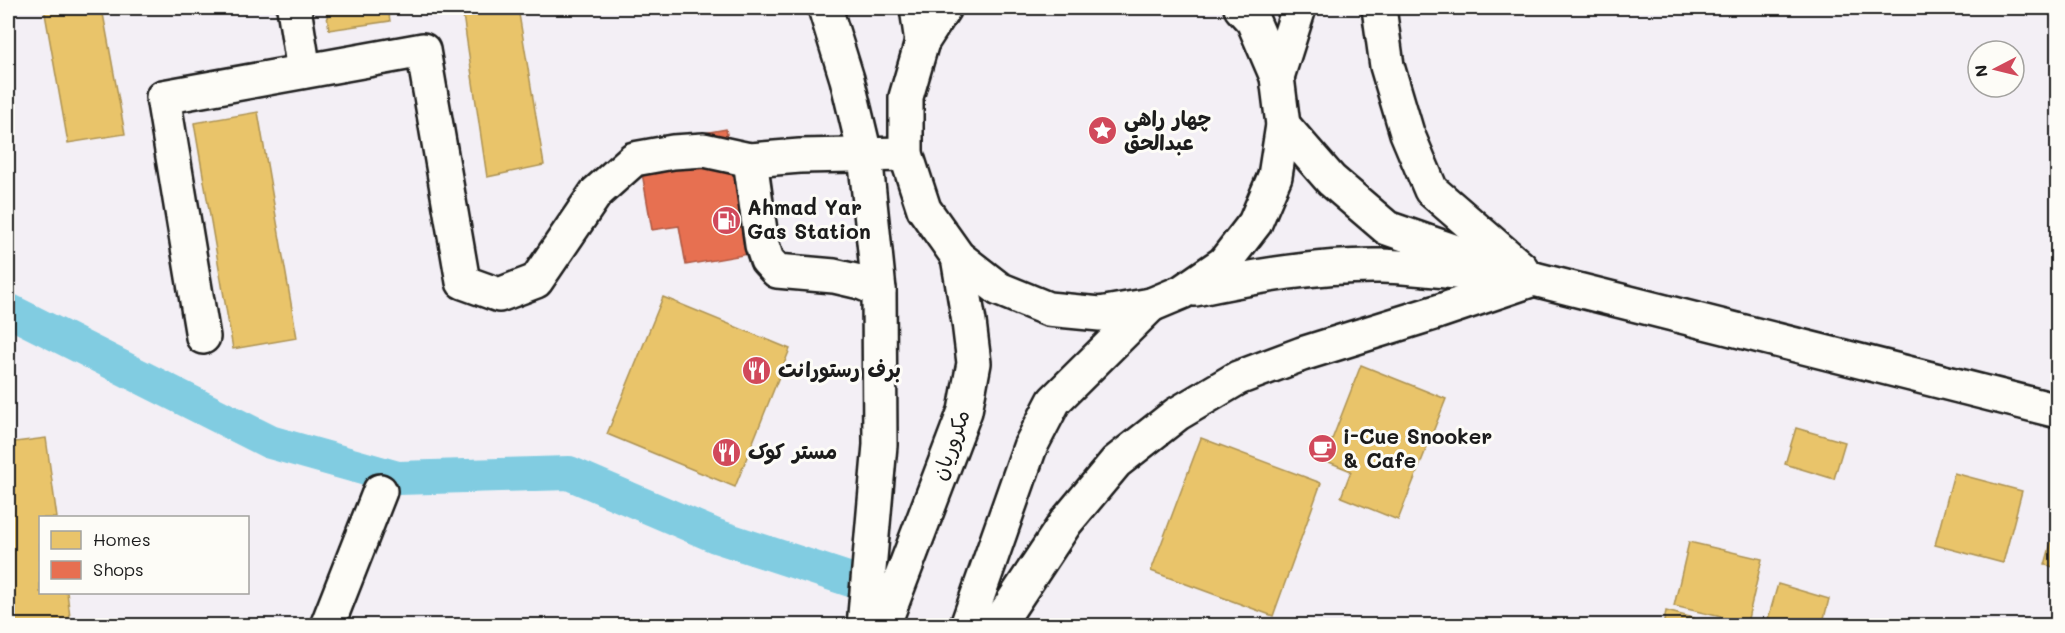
<svg xmlns="http://www.w3.org/2000/svg" width="2065" height="633" font-family="Mali,'Playpen Sans Arabic',sans-serif">
<rect width="100%" height="100%" fill="#f3eff5"/>
<filter id="ink" filterUnits="userSpaceOnUse"><feTurbulence type="fractalNoise" baseFrequency=".0167" numOctaves="2"/><feDisplacementMap in="SourceGraphic" scale="12" xChannelSelector="R" yChannelSelector="G"/><feConvolveMatrix kernelMatrix="1 2 1 2 8 2 1 2 1" color-interpolation-filters="sRGB"/></filter>
<g filter="url(#ink)">
<g fill="#e9c46a" stroke="#ac9253" stroke-width="1.5">
<path d="M44,8H102L125,134L68,143Z"/>
<path d="M326,8H388L390,21L329,30Z"/>
<path d="M462,8H518L544,165L487,177Z"/>
<path d="M258,112L297,338L233,349L194,123Z"/>
<path d="M663,297L790,349L735,487L607,434Z"/>
<path d="M1361,365L1446,399L1398,520L1341,497L1351,471L1324,460Z"/>
<path d="M1796,428L1845,442L1834,479L1785,464Z"/>
<path d="M46,438L57,518H40V592H67L71,626H8V443Z"/>
<path d="M1201,438L1321,483L1273,616L1151,571Z"/>
<path d="M1954,473L2022,491L2003,563L1935,545Z"/>
<path d="M2058,518V568L2045,565Z"/>
<path d="M1689,542L1762,559L1747,623L1674,606Z"/>
<path d="M1778,584L1829,599L1822,626H1766Z"/>
<path d="M1666,611L1694,618L1692,626H1663Z"/>
</g>
<path fill="#e76f51" stroke="#aa5641" stroke-width="1.5" d="M726,129L749,254L686,265L679,226L652,230L642,173L664,140Z"/>
<g fill="none" stroke-linecap="round" stroke-linejoin="round">
<path stroke="#81cce1" stroke-width="34" d="M8,310L270,442L398,478L569,473L716,536L863,584"/>
<defs>
<g id="minor">
<path d="M294,8L304,71"/>
<path d="M750,160L762,245L767,260L777,271L834,276L860,282L879,290"/>
<path d="M203,337L163,97L423,50L463,282L499,295L536,281L596,193L634,159L673,152L704,150L750,160L800,156L906,154"/>
<path d="M327,626L380,491"/>
</g>
<g id="major">
<path d="M944,8L922,42L906,97V154L924,209L958,257L999,289L1048,309L1100,314L1151,305L1182,292L1224,263L1255,223L1275,176L1283,125L1277,77L1253,21L1241,8"/>
<path d="M1379,8L1387,66L1407,133L1431,190L1521,268"/>
<path d="M1277,77L1299,8"/>
<path d="M1283,125L1331,180L1387,228L1534,279L2058,411"/>
<path d="M1195,289C1256,276 1319,265 1381,266C1416,267 1452,272 1486,275"/>
<path d="M883,626L965,411L974,363L969,322L958,257"/>
<path d="M967,626L1030,447L1054,401L1151,305"/>
<path d="M997,626L1066,522L1116,462L1177,414L1238,378L1302,354L1437,312L1534,279"/>
</g>
<g id="highway">
<path d="M825,8L847,79L865,154L879,290L880,445L864,626"/>
<path d="M917,8L922,42"/>
</g>
</defs>
<use href="#minor" stroke="#1c1c1c" stroke-width="38"/>
<use href="#major" stroke="#1c1c1c" stroke-width="38"/>
<use href="#highway" stroke="#1c1c1c" stroke-width="38"/>
<use href="#minor" stroke="#fdfcf7" stroke-width="33"/>
<use href="#major" stroke="#fdfcf7" stroke-width="33"/>
<use href="#highway" stroke="#fdfcf7" stroke-width="33"/>
</g>
</g>
<defs>
<symbol id="sight-disc" viewBox="-11 -11 22 22"><circle r="9.5" fill="#d1495b" stroke="#fdfcf7"/><path d="M0-6L1.8-2.2L6-1.7L2.9 1.2L3.7 5.4L0 3.3L-3.7 5.4L-2.9 1.2L-6-1.7L-1.8-2.2Z" fill="#fff"/></symbol>
<symbol id="fuel-disc" viewBox="-11 -11 22 22"><circle r="9.5" fill="#d1495b" stroke="#fdfcf7"/><path d="M-5.5-6h7V0h2V4h1.3V-2.5L3-4.5l.8-.8L6-3V5H2.5V1h-1V6h-7ZM-4.2-4.7v3.2H.2V-4.7Z" fill="#fff"/></symbol>
<symbol id="restaurant-disc" viewBox="-11 -11 22 22"><circle r="9.5" fill="#d1495b" stroke="#fdfcf7"/><path d="M-5-6h1v4h1v-4h1v4h1v-4h1v5L-1.5 .5V6h-2V.5L-5-1ZM5-6V6H3V1.5H1.5Q1.5-4 5-6Z" fill="#fff"/></symbol>
<symbol id="cafe-disc" viewBox="-11 -11 22 22"><circle r="9.5" fill="#d1495b" stroke="#fdfcf7"/><path d="M-5.5-4.5H6V0H3Q3 3.5 0 3.5H-2.5Q-5.5 3.5-5.5 0ZM3-3.2v2h1.7v-2ZM-6 4.5H4V6H-6Z" fill="#fff"/></symbol>
</defs>
<g fill-rule="evenodd">
<use href="#sight-disc" x="1086" y="114" width="33" height="33"/>
<use href="#fuel-disc" x="710" y="204" width="33" height="33"/>
<use href="#restaurant-disc" x="740" y="354" width="33" height="33"/>
<use href="#cafe-disc" x="1306" y="432" width="33" height="33"/>
<use href="#restaurant-disc" x="710" y="436" width="33" height="33"/>
</g>
<g text-anchor="middle" stroke-width="6" stroke-linejoin="round" paint-order="stroke">
<g font-size="21" font-weight="bold" fill="#1c1c1c" stroke="#fdfcf7" text-anchor="start">
<text x="1124" y="126">چهار راهی<tspan x="1124" dy="24">عبدالحق</tspan></text>
<text x="747" y="215">Ahmad Yar<tspan x="747" dy="24">Gas Station</tspan></text>
<text x="778" y="377">برف رستورانت</text>
<text x="1343" y="444">i-Cue Snooker<tspan x="1343" dy="24">&amp; Cafe</tspan></text>
<text x="748" y="459">مستر کوک</text>
</g>
<g font-size="21" fill="#1c1c1c" stroke="#fdfcf7">
<text transform="translate(951 445) rotate(-70)" y="7">مکروریان</text>
</g>
</g>
<rect width="2065" height="633" fill="none" stroke="#fdfcf7" stroke-width="30"/>
<rect x="15" y="15" width="2035" height="603" fill="none" stroke="#1c1c1c" stroke-width="2" filter="url(#ink)"/>
<rect x="39" y="516" width="210" height="78" fill="#fdfcf7" stroke="#a3a29f" stroke-width="1.5"/>
<rect x="51" y="531" width="30" height="18" fill="#e9c46a" stroke="#a3a29f" stroke-width="1.5"/>
<text x="93" y="546" font-size="18" fill="#1c1c1c">Homes</text>
<rect x="51" y="561" width="30" height="18" fill="#e76f51" stroke="#a3a29f" stroke-width="1.5"/>
<text x="93" y="576" font-size="18" fill="#1c1c1c">Shops</text>
<g transform="translate(1996 69) rotate(263)"><circle r="28" fill="#fdfcf7" stroke="#a3a29f" stroke-width="1.5"/>
<path d="M0-4.5L10 22L0 15L-10 22Z" fill="#d1495b"/>
<text y="-9" font-size="16" font-weight="bold" text-anchor="middle" fill="#1c1c1c">N</text>
</g>
</svg>
